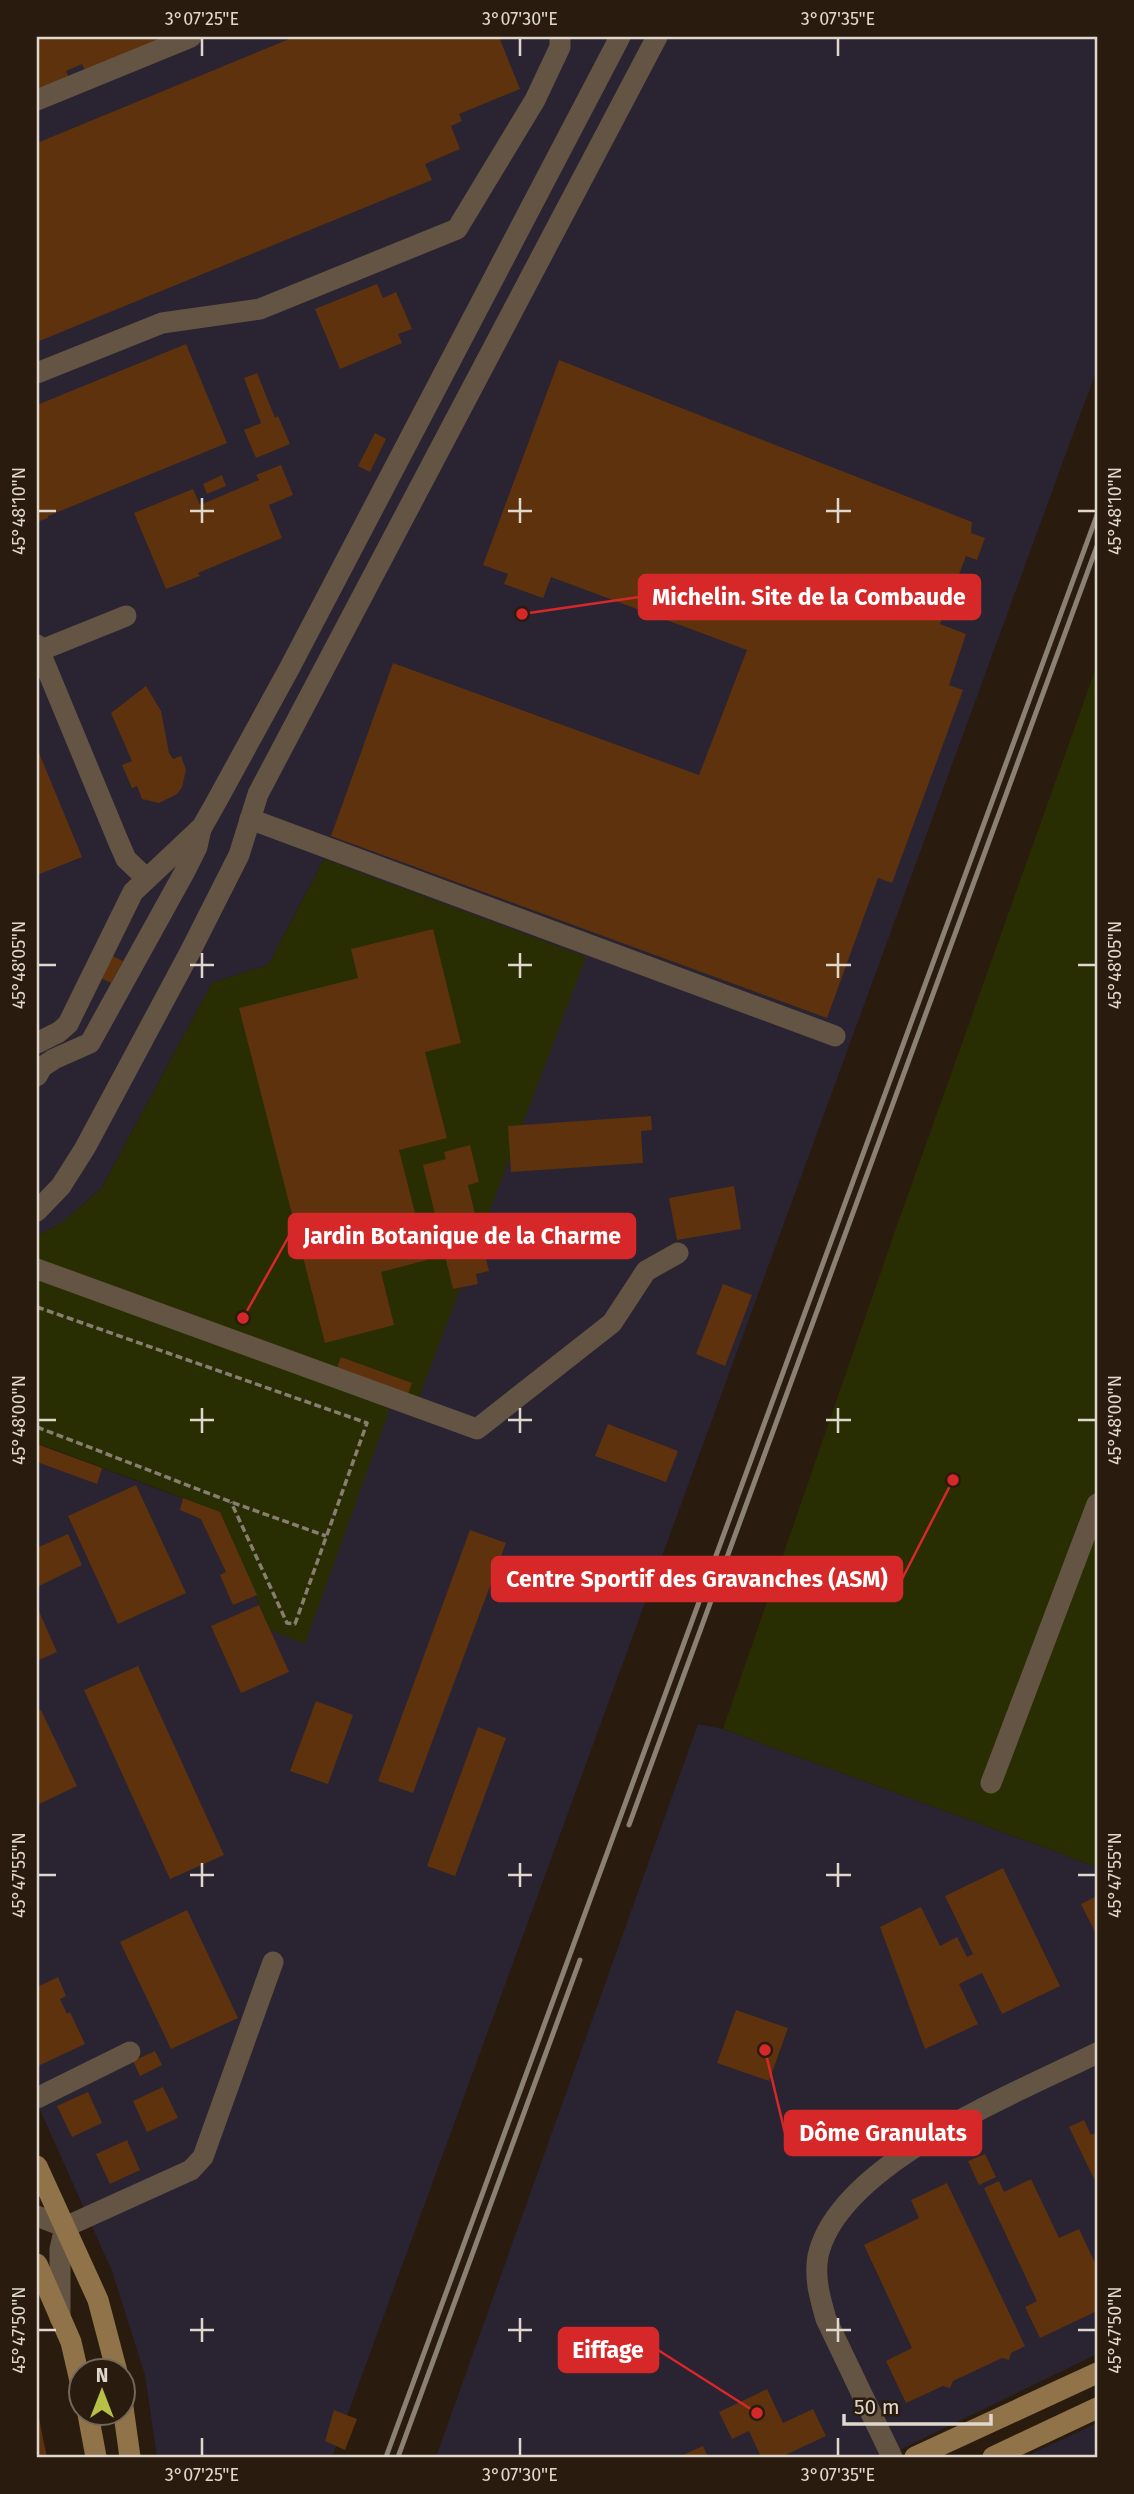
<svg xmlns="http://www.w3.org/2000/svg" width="1134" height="2494" font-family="'Fira Sans',sans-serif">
<rect width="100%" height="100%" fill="#291c0e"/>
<g fill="#2a2332">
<path d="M37,37H1097V369L332,2457H157L145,2375L112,2271L37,2103V1444L220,1512L270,1630L324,859L268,965L212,983L101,1189L61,1223L37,1236Z"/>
<path d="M698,1724L723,1729L1097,1867V2354L885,2457H436Z"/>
<path d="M1097,2423V2457H1025Z"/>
</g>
<g fill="#282d02">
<path d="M1097,665V1867L723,1729L895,1231Z"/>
<path d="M324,859L586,957L415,1408L393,1400L305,1644L270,1630L220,1512L37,1443V1236L61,1223L101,1189L212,983L268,965Z"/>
</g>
<g fill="#5d320d">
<path d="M37,37H174L86,73L82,64L66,71L70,80L37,94Z"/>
<path d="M294,37H499L520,89L459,114L462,121L451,126L460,149L425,164L432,180L37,342V143Z"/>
<path d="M377,284L383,298L396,292L412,329L398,334L402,343L340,369L315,309Z"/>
<path d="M186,344L227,443L48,516V518L37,522V405Z"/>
<path d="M559,360L972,522L971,533L985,538L977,560L966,556L940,624L966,634L949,685L963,690L892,883L878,878L827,1018L331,836L393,663L699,775L747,650L551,577L543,598L504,584L508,574L483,565Z"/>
<path d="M257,373L275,418L278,416L290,444L256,458L244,430L261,423L244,378Z"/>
<path d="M375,433L386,439L370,472L358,466Z"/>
<path d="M281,465L293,495L269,505L282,538L198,573L200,576L166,589L134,513L193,489L200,505L259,480L256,475Z"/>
<path d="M222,475L226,486L207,494L203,484Z"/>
<path d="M146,686L161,711L169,753L173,759L181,756L186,770L182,787L177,794L159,803L142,799L137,786L132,788L122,765L132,761L111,713Z"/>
<path d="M37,748L82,857L37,875Z"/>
<path d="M433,929L461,1043L425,1052L447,1138L399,1150L427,1260L381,1272L394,1325L325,1343L239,1008L358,978L351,949Z"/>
<path d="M110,955L123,961L111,983L99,977Z"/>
<path d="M651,1116L652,1130L641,1131L643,1163L511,1172L508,1126Z"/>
<path d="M470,1145L479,1182L468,1185L489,1271L476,1274L478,1284L453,1289L423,1165L446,1159L444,1152Z"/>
<path d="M734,1186L741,1229L677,1240L669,1198Z"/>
<path d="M723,1284L752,1295L725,1366L696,1354Z"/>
<path d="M341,1357L412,1383L408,1394L337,1368Z"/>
<path d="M608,1424L678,1451L666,1482L595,1456Z"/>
<path d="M37,1444L102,1468L97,1484L37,1462Z"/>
<path d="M136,1485L186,1593L118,1624L68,1516Z"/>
<path d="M183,1498L220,1512L257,1595L233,1605L220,1575L226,1572L201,1519L180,1510Z"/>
<path d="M470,1530L506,1543L413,1793L378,1781Z"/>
<path d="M68,1534L82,1565L37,1587V1548Z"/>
<path d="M259,1605L289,1672L241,1693L211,1626Z"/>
<path d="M37,1607L57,1652L37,1661Z"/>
<path d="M138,1666L224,1855L170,1879L84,1690Z"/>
<path d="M316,1701L353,1715L328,1784L290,1771Z"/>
<path d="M41,1710L77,1786L37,1805V1712Z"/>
<path d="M478,1727L506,1738L455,1876L427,1866Z"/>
<path d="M1003,1868L1060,1986L1002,2014L982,1973L959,1984L978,2024L925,2049L880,1927L921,1907L940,1946L957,1937L967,1957L973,1954L945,1896Z"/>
<path d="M1097,1896V1936L1081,1904Z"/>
<path d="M187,1910L238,2018L171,2049L120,1942Z"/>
<path d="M58,1977L66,1996L60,1999L67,2014L70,2012L85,2044L38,2066L37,1987Z"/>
<path d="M736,2010L788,2028L769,2081L717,2063Z"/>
<path d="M155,2051L162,2065L140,2076L133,2061Z"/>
<path d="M163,2087L178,2118L147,2132L133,2101Z"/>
<path d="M88,2092L102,2123L72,2137L57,2106Z"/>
<path d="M1084,2120L1091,2135L1097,2132V2185L1069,2127Z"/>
<path d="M127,2140L140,2170L110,2184L96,2154Z"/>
<path d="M985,2154L996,2177L979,2185L968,2161Z"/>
<path d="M1031,2179L1059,2238L1079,2229L1097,2267V2311L1040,2338L1025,2307L1037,2301L984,2188L999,2181L1004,2192Z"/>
<path d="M947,2183L1025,2346L1011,2353L1009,2360L1002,2358L953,2381L950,2388L943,2386L906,2403L886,2361L912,2348L864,2245L919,2218L911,2200Z"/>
<path d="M767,2389L783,2423L813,2409L826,2436L781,2457H761L749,2431L732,2439L719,2412Z"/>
<path d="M334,2410L357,2419L345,2450L325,2441Z"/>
<path d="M38,2412L43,2439L47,2457H37Z"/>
<path d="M703,2446L708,2457H678Z"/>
</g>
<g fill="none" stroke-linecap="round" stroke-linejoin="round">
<g stroke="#887d71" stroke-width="3.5" stroke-dasharray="7 3.5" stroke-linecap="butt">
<path d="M37,1307L367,1423L295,1624L287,1623L231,1502"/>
<path d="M37,1427L231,1502L326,1536"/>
</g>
<g stroke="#635444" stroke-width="21">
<path d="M37,100L191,37"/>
<path d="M37,373L162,323L260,309L457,229L535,100L560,47V37"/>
<path d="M37,645L119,843L126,859L146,878"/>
<path d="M39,651L126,616"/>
<path d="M250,819L835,1036"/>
<path d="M37,1043L59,1032L68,1024L133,892L202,827L214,806L289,669L620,37"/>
<path d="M37,1076L42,1067L54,1059L90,1043L184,873L197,847L201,829"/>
<path d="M37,1211L61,1186L85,1148L190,952L239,855L258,794L657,37"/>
<path d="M37,1269L477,1429L612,1323L646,1271L678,1253"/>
<path d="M991,1783L1097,1504"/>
<path d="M37,2098L130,2052"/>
<path d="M37,2216L65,2227"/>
<path d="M60,2318V2249L65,2227L191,2170L203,2157L273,1962"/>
<path d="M892,2457L826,2319C820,2298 814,2278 818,2256C838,2163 1019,2092 1097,2053"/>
</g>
<g stroke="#917349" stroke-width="21">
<path d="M37,2166L98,2300L117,2372"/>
<path d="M37,2264L71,2342L80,2381"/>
<path d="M122,2400L130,2457"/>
<path d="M88,2414L96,2457"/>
<path d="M915,2457L1097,2373"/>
<path d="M993,2457L1097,2408"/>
</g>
<g stroke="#8a8074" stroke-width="5">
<path d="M629,1825L1097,546"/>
<path d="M386,2457L1097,515"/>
<path d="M398,2457L580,1960"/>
</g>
</g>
<path fill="none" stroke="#e0d7cd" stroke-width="2.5" d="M202,38V56M520,38V56M838,38V56M202,498V523M520,498V523M838,498V523M38,511H56M190,511H214M508,511H532M826,511H851M1078,511H1096M202,953V978M520,953V978M838,953V978M38,965H56M190,965H214M508,965H532M826,965H851M1078,965H1096M202,1408V1433M520,1408V1433M838,1408V1433M38,1420H56M190,1420H214M508,1420H532M826,1420H851M1078,1420H1096M202,1863V1887M520,1863V1887M838,1863V1887M38,1875H56M190,1875H214M508,1875H532M826,1875H851M1078,1875H1096M202,2318V2342M520,2318V2342M838,2318V2342M38,2330H56M190,2330H214M508,2330H532M826,2330H851M1078,2330H1096M202,2438V2456M520,2438V2456M838,2438V2456"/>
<path fill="none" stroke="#d62828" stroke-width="2.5" d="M522 614L639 597M243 1318L289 1236M953 1480L902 1579M765 2050L785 2133M757 2413L658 2350"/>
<g fill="#d62828" stroke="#291c0e" stroke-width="2.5">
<circle cx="522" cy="614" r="7"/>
<circle cx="243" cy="1318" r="7"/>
<circle cx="953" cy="1480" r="7"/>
<circle cx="765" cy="2050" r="7"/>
<circle cx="757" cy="2413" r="7"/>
</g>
<g fill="#d62828" stroke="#d62828" stroke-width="2.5">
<rect x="639" y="575" width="341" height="44" rx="7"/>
<rect x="289" y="1214" width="346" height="44" rx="7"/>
<rect x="492" y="1557" width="410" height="44" rx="7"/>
<rect x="785" y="2111" width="196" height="44" rx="7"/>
<rect x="559" y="2328" width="99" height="44" rx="7"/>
</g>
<g font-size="23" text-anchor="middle" font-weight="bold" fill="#fff">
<text x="809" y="605">Michelin. Site de la Combaude</text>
<text x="462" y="1244">Jardin Botanique de la Charme</text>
<text x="697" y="1587">Centre Sportif des Gravanches (ASM)</text>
<text x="883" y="2141">Dôme Granulats</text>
<text x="608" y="2358">Eiffage</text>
</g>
<rect width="1134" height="2494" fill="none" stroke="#291c0e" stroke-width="77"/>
<g transform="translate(102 2392)"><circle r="33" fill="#291c0e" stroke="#72675a" stroke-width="2"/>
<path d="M0-5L12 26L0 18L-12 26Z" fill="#b8c147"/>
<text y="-10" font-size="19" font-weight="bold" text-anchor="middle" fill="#e0d7cd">N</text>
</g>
<path d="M844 2414v10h147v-10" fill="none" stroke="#e0d7cd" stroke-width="3.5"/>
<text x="854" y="2414" font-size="21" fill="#e0d7cd" stroke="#291c0e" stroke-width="5" paint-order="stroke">50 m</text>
<rect x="38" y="38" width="1058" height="2418" fill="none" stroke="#e0d7cd" stroke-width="2.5"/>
<g font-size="18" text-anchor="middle" fill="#e0d7cd">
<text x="202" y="25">3°07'25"E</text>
<text x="520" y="25">3°07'30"E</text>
<text x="838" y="25">3°07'35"E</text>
<text transform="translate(19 511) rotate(-90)" y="6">45°48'10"N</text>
<text transform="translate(1115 511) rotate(-90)" y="6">45°48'10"N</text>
<text transform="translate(19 965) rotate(-90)" y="6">45°48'05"N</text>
<text transform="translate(1115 965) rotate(-90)" y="6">45°48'05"N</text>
<text transform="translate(19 1420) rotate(-90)" y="6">45°48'00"N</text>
<text transform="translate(1115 1420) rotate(-90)" y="6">45°48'00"N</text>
<text transform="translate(19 1875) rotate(-90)" y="6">45°47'55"N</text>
<text transform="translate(1115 1875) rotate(-90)" y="6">45°47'55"N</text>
<text transform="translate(19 2330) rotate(-90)" y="6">45°47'50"N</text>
<text transform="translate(1115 2330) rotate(-90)" y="6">45°47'50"N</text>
<text x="202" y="2481">3°07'25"E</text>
<text x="520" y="2481">3°07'30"E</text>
<text x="838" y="2481">3°07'35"E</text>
</g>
</svg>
